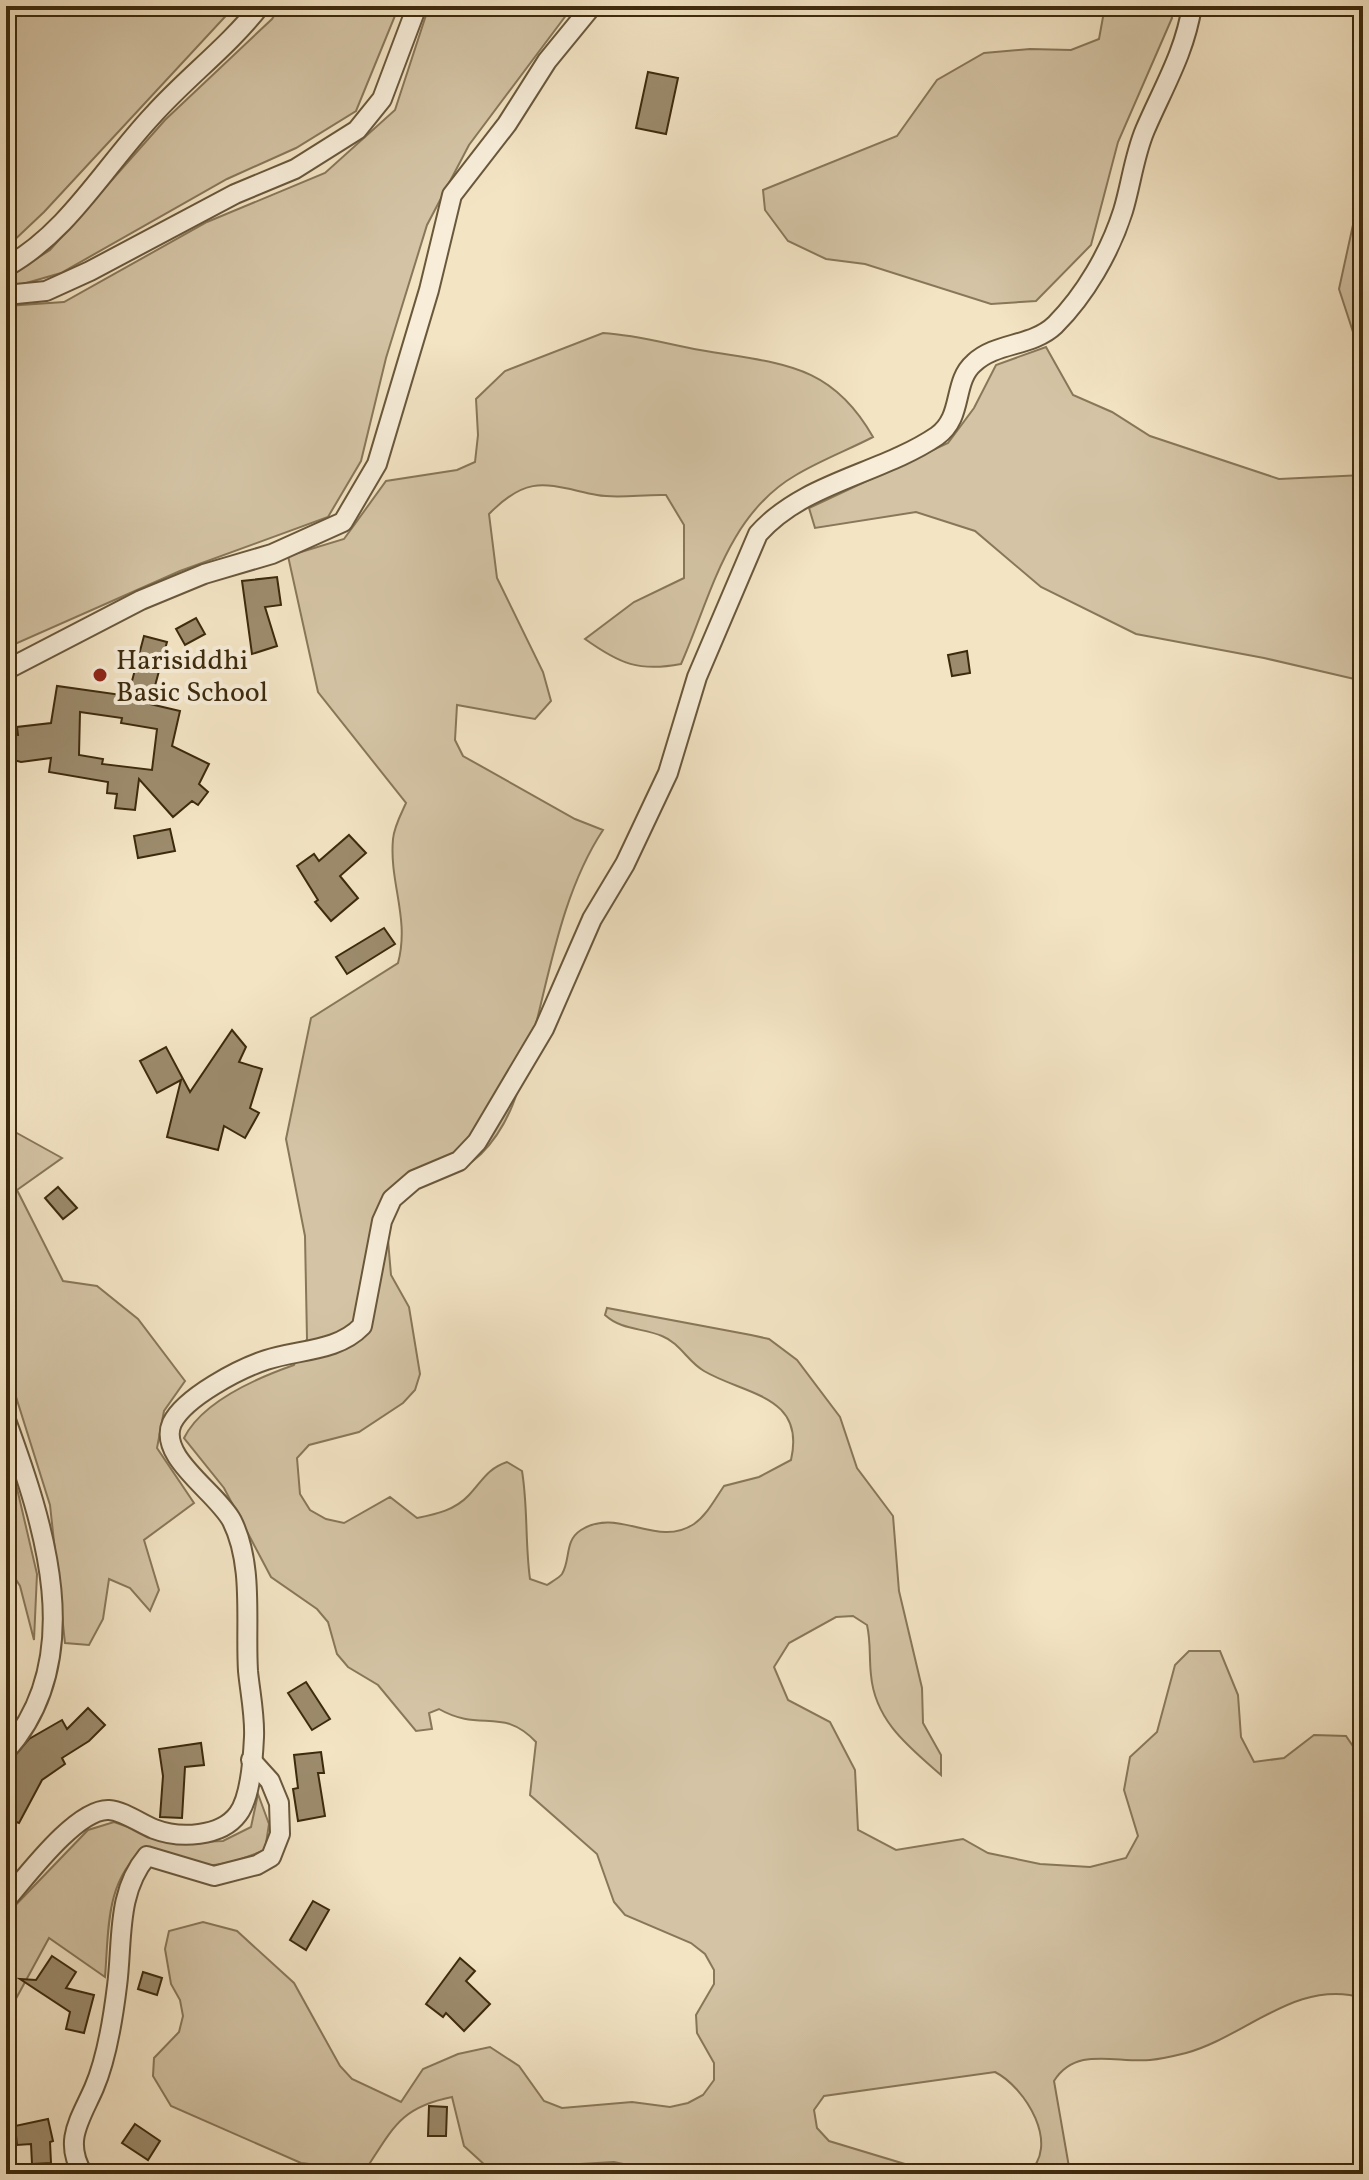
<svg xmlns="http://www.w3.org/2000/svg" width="1369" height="2180" font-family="Vollkorn,serif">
<rect width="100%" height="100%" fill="#f3e4c4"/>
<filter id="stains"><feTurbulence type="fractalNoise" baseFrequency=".0025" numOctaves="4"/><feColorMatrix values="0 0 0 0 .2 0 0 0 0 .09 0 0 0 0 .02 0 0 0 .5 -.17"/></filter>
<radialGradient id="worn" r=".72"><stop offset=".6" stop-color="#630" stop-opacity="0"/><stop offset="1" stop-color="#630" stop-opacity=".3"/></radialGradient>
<g fill="#d4c4a5" stroke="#887759" stroke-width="2">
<path d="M6,6H235L44,212L6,248Z"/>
<path d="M280,6H399L356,111L296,148L227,179L61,273L9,288L6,278L50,250L165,120L272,19Z"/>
<path d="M429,6H573L469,145L427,225L386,358L361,461L328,517L180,571L6,648V306L64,302L207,222L325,173L395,110Z"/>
<path d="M1105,6H1170L1172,18L1118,142L1091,245L1036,301L991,304L865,264L826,259L788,241L765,210L763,190L897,136L937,80L984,53L1030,49L1071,50L1099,39Z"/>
<path d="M1363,179V347L1355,338L1339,289Z"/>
<path d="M603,333C637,335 667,344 700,350C778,364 830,361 873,437C848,450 821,460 796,475C727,515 711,596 681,664C639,672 620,664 585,639L634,602L684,578V525L666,495C644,494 618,499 597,495C547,485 529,473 489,514L497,578L543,672L551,701L535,719L457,705L455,740L463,756L575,819L603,830C564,889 551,965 534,1032C522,1076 515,1120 481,1154C463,1172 444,1173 423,1184C412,1190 402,1199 393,1206L388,1240L391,1275L409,1307L420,1374L415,1390L403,1403L359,1432L309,1445L297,1458L300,1494L310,1510L326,1519L344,1523L390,1497L417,1518C437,1514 455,1510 469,1495C483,1480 487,1469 507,1462L522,1471C528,1507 525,1543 530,1579L547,1585C551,1582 559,1578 562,1574C571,1559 564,1541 581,1530C618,1506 657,1549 694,1524C707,1515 715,1499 724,1486L759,1477L791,1460C806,1395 745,1395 704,1371C688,1362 680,1343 662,1336C643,1328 621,1330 605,1315L607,1308L751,1335L769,1339L797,1360L840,1417L857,1468L893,1516L899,1591L922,1688L923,1723L941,1755V1775C909,1747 875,1721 871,1675C869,1658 871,1642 867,1625L853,1616L836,1617L789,1643L774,1667L788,1700L830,1722L855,1770L858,1830L896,1850L963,1839L988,1853L1040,1864L1090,1867L1126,1858L1138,1836L1124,1790L1130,1757L1157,1732L1175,1665L1189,1651H1220L1238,1695L1241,1737L1254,1762L1284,1758L1314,1735L1346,1736L1363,1761V1998C1297,1978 1245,2037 1186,2053C1174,2056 1161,2059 1150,2060C1115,2063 1076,2046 1054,2081L1069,2167L1077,2174H1027C1062,2146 1025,2087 995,2072L824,2096L814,2110L817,2128L829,2141L938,2174H671L614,2162L545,2166L516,2173L486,2166L464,2146L452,2097C402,2107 394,2126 368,2166L351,2169L301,2163L171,2106L153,2076L154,2058L179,2032L183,2016L180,2000L171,1984L165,1949L169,1931L203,1922L237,1931L294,1983L340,2066L352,2079L401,2102L423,2069L458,2054L490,2047L519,2066L544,2101L562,2108L632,2102L670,2107L688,2103L703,2095L714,2080V2063L697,2033L696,2015L714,1984V1970L705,1954L691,1943L625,1915L614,1902L597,1854L530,1795L536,1742C502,1706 481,1733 439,1709L429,1713L432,1729L416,1731L378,1685L348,1667L337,1654L328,1622L317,1609L271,1577L224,1488L184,1438C202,1402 257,1378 294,1365L307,1339L305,1236L286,1139L311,1018L398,963C410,918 389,883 393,839C394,827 401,814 406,803L318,692L288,556L344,539L386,481L457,470L475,462L478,435L476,399L505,371Z"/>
<path d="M1046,347L1073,395L1112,412L1150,436L1279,479L1363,475V681L1264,658L1136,634L1041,587L975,531L916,512L815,528L809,508L948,443L974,408L996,365Z"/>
<path d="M6,1127L62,1158L17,1190L63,1281L97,1286L138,1319L185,1381L164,1411L157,1448L194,1503L144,1540L159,1590L150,1611L130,1588L109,1579L103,1619L89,1645L65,1643L50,1505L6,1365Z"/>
<path d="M6,1459L16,1484L37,1574L34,1640L20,1586L6,1564Z"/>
<path d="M258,1794L269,1824L265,1850C207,1874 202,1867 145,1848C105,1880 109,1929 105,1977L49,1938L6,2017V1915L88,1830L114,1822L173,1843L223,1841L251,1827Z"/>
</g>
<g fill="#9c8b6c" stroke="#3d2a0d" stroke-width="2" fill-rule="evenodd">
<path d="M648,72L678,78L666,134L636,128Z"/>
<path d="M277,577L281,605L265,607L277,646L252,654L242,581Z"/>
<path d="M196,618L205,634L185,645L176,629Z"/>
<path d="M144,636L167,642L150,704L180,711L172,746L209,764L199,784L208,792L198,805L192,801L173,817L139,779L135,810L115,808L117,794L107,793L108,782L49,772L51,758L21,762L6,758V734L18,735L17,727L51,723L57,686L128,696ZM80,712L122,718L121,723L157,729L152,770L102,764L103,759L79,755Z"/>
<path d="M967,651L970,673L952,676L948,655Z"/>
<path d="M170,829L175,851L138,858L134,836Z"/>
<path d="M349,835L366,853L340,876L358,898L331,921L315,902L318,900L297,866L314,854L319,861Z"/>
<path d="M384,928L395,944L347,974L336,957Z"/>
<path d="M232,1030L246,1047L239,1062L262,1069L250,1108L259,1113L245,1138L224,1126L218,1150L167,1137L181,1080L157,1093L140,1061L166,1047L190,1092Z"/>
<path d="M58,1187L77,1208L63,1219L45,1198Z"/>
<path d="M306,1682L330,1719L312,1730L288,1693Z"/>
<path d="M88,1708L105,1725L89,1741L62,1758L65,1764L42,1780L19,1823L6,1818L8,1763L29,1739L62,1720L67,1729Z"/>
<path d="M201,1743L204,1765L185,1767L182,1818L160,1817L163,1776L159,1749Z"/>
<path d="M321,1752L324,1773H318L325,1816L298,1821L293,1789L298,1788L294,1755Z"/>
<path d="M313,1901L329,1910L306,1950L290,1940Z"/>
<path d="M52,1956L76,1972L66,1988L94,1995L84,2033L66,2029L70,2012L20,1979L36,1980Z"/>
<path d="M460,1958L475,1971L466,1981L490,2004L464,2031L446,2013L443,2017L426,2004Z"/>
<path d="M143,1972L162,1978L157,1995L138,1989Z"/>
<path d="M429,2106L447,2107L446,2136H428Z"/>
<path d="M48,2119L53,2141L50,2142L51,2163L32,2164L31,2144L17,2145L15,2126Z"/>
<path d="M135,2124L160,2141L148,2160L122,2143Z"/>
</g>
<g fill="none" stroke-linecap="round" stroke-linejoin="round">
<defs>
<g id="minor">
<path d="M6,267C68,233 105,166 153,115C187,77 228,47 260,6"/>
<path d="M6,295L46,291L90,271L235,194L295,169L357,130L382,99L417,6"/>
<path d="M6,670L141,600L204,574L272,554L343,522L377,464L429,290L452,195L507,124L547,61L592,6"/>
<path d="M6,1420C44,1524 89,1658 6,1751"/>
<path d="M6,1900C26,1877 77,1808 109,1810C124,1811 141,1824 154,1829C180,1839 221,1837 238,1814C251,1797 253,1758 254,1737C255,1715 250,1692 248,1671C245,1623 254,1565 232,1521C217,1492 157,1457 172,1423C185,1397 239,1369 266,1360C299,1349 337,1352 362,1326L382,1221L392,1199L414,1180L459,1161L477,1142L544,1029L592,919L625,864L668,773L697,677L758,534C804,482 881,474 937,436C964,417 952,382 974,363C996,342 1032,347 1055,325C1085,295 1110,252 1123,211C1131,185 1134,156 1145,130C1163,88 1185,52 1192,6"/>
<path d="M83,2174C63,2141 80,2120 94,2088C107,2058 113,2019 117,1986C123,1941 116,1893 147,1856L214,1876L257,1865L271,1857L280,1834L279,1803L270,1781L251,1760"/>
</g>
</defs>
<use href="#minor" stroke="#6a583b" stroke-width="22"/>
<use href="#minor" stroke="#f7edd9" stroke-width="18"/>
</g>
<circle fill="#8f2418" stroke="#f7edd9" stroke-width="3" cx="100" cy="675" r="8"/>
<g text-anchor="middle" stroke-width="8" stroke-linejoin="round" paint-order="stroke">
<g font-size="28" fill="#3d2a0d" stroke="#f7edd9" text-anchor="start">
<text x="116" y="669">Harisiddhi<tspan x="116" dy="32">Basic School</tspan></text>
</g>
</g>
<rect width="1369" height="2180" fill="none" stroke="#f3e4c4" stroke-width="32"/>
<rect x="8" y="8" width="1353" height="2164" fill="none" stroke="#3d2a0d" stroke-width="4"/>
<rect x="16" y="16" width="1337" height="2148" fill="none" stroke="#3d2a0d" stroke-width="2"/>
<rect width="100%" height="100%" filter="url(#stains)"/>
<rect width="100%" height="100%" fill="url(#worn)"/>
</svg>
